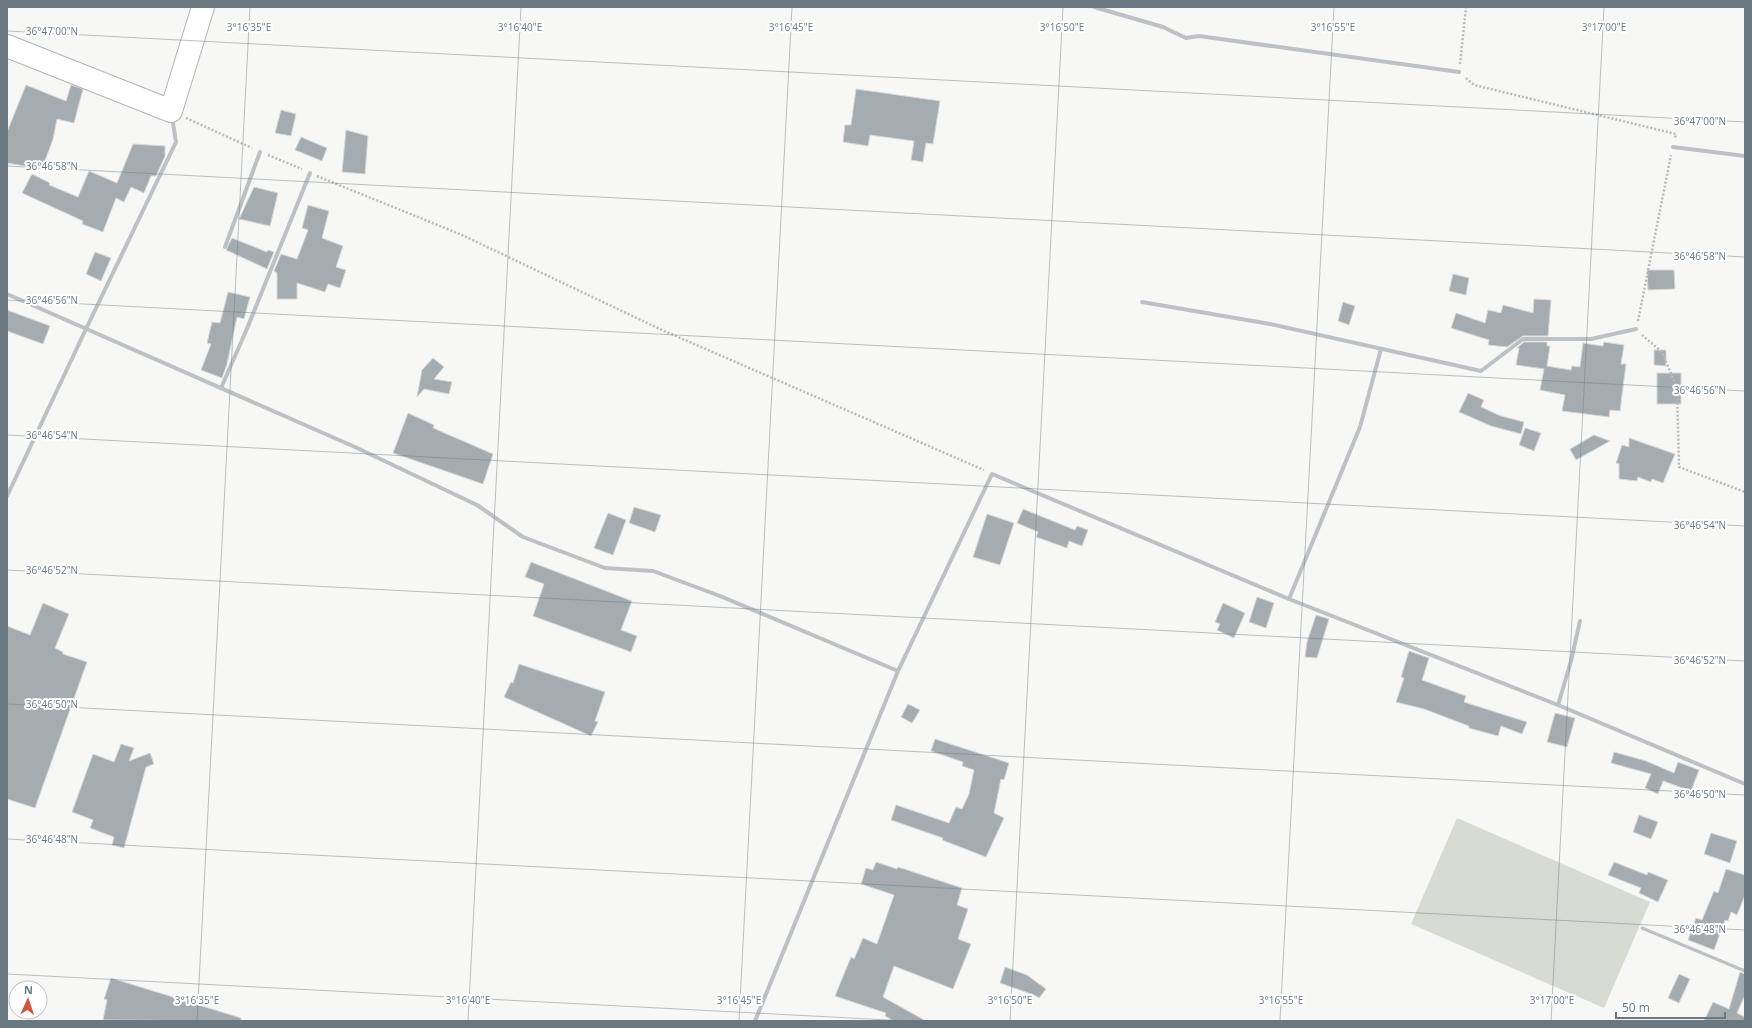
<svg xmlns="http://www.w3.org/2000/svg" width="1752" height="1028" font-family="'Open Sans',sans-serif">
<rect width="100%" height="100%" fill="#f7f7f5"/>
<path fill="#d7dbd4" d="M1457,818L1650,902L1604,1008L1411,924Z"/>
<g fill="#a5acb0" stroke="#d9d8d7">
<path d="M26,85L66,101L71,85L83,89L74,123L57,119L53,139L42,169L7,163V132Z"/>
<path d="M856,89L940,101L933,144L926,143L923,162L911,160L914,141L870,135L868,146L843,142L845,125H851Z"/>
<path d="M281,110L296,114L291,136L275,133Z"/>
<path d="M346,130L368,136L365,174L342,172Z"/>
<path d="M301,137L327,148L322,161L295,150Z"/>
<path d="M133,144L165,146V156L156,176H151L144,193L131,187L124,202L116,198L103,232L82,224L83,221L22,193L32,174L50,183L49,185L78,197L89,171L117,183Z"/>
<path d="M254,187L278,193L270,226L239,219Z"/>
<path d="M308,205L329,211L322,238L343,246L336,267L346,270L340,288L328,284L325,292L297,283V299H277V273L274,271L281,254L297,259L308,230L302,228Z"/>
<path d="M232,238L267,252L268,250L274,252L267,269L226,250Z"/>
<path d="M95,252L111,258L101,281L86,274Z"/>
<path d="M1647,270H1674L1675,289L1648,290Z"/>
<path d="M1453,274L1469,278L1466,295L1449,291Z"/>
<path d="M228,292L250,297L244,319L237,317L227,364L222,378L201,370L211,344L207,343L212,322L220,323Z"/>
<path d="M1534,299L1551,300L1548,336H1523L1507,347L1488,345L1489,340L1451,328L1456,313L1485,323L1488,310L1501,313L1503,305L1533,313Z"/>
<path d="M1343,302L1355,306L1349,325L1338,321Z"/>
<path d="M7,310L50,326L43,344L7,331Z"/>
<path d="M1524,342H1547V346H1550L1547,366L1571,370L1572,366L1580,367L1583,343L1603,346L1604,342L1624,345L1621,364H1626L1620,411L1610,410L1609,417L1562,411L1565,395L1540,390L1544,369L1516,365L1519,348H1517Z"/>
<path d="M1654,350H1666V366L1654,365Z"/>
<path d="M433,358L444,367L434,379L452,382L449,394L424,389L417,397L422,370Z"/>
<rect x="1657" y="373" width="24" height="31"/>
<path d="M1468,393L1484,400L1481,407L1501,416L1524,422L1521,434L1491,426L1459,412Z"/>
<path d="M408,413L434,425L433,428L493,454L483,484L393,453Z"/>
<path d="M1525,428L1541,433L1534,451L1519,445Z"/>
<path d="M1594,435L1610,441L1576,460L1570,449Z"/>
<path d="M1629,438L1675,454L1663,483L1652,479L1651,482L1638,477L1637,481L1619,479V464L1616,463L1622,445L1629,447Z"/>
<path d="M634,507L661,515L655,532L629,523Z"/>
<path d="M1023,509L1075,530L1077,526L1088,530L1082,546L1069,541L1067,548L1036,537L1038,532L1017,523Z"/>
<path d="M608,513L626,520L613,555L594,548Z"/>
<path d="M987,514L1014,523L1000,565L973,557Z"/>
<path d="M531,562L632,601L621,630L637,636L631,652L533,616L544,584L525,577Z"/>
<path d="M1257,597L1274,603L1266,628L1249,622Z"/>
<path d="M43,603L69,614L55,648L63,652V654L87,662L35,808L7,799V626L30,635Z"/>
<path d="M1223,603L1245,613L1234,638L1217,630L1220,624L1215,622Z"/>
<path d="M1316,615L1329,619L1317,658L1305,657L1307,642Z"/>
<path d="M1409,651L1429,658L1422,680L1466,696L1464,702L1527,722L1522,734L1501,726L1498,736L1469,728V726L1424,709L1396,702L1404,678L1401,677Z"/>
<path d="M519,664L605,692L595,721L598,722L591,736L504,697L511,682L513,683Z"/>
<path d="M908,704L920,710L912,723L901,717Z"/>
<path d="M1555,713L1575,718L1567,747L1547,742Z"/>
<path d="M935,739L1009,763L1004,780L1001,779L994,813L1004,818L986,857L942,840L943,838L891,820L896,805L949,823L956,807L962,809L969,794L974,770L962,766L963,762L931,751Z"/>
<path d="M121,744L134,748L129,761L150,753L154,764L146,767L124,848L112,845L114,837L90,828L93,820L72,812L93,754L114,762Z"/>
<path d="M1614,752L1646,761L1674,773L1678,762L1699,770L1691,791L1663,781L1658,794L1645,788L1651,774L1611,763Z"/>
<path d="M1639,815L1658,822L1651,839L1633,832Z"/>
<path d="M1711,833L1737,841L1730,863L1704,854Z"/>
<path d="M876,862L897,869L898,867L962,888L957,905L968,909L958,939L971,944L953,989L894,966L883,997L926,1021H894L885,1016L886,1013L835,996L851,957L854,959L863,938L877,944L894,895L861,884L866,868L873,870Z"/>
<path d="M1614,862L1647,875L1648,872L1668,880L1658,902L1639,893L1641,888L1608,875Z"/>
<path d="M1726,869L1745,875V895L1737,915L1731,912L1728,921L1725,920L1714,950L1688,940L1696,918L1702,920L1714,891L1718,893Z"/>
<path d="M1005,967L1027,975L1046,989L1039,998L1034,995L1000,983Z"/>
<path d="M1740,972L1745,974V995L1737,1013L1745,1017V1021H1704L1713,1002L1729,1009Z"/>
<path d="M1679,974L1690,979L1679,1003L1668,998Z"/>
<path d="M111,978L241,1018V1021L103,1020L107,1000L104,999Z"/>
</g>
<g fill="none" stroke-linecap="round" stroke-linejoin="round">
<defs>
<path id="secondary" d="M7,46L171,111L203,7"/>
</defs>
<use href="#secondary" stroke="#afb5b8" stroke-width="24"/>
<g stroke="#b7bbbc" stroke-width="2.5" stroke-dasharray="2 2" stroke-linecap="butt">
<path d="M1460,64L1466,7"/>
<path d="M1466,78L1474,85L1676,134L1675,138"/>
<path d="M186,118L252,148"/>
<path d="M268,155L302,169"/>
<path d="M317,176L462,235L662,330L984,470"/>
<path d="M1638,321L1671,155"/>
<path d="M1642,335L1662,352L1677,388L1679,467L1745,492"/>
</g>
<path stroke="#bdc1c4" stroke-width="3" d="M1642,928L1745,971"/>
<g stroke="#bdc1c4" stroke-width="4">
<path d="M1094,7L1163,27L1186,38L1199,36L1459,72"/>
<path d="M1673,147L1745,156"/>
<path d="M225,247L260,152"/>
<path d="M7,294L355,447L477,505L523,537L605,568L653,571L720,596L898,671"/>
<path d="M1142,302L1270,324L1481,371L1523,339H1591L1636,329"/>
<path d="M221,388L246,331L310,173"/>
<path d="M7,496L86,329L176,142L172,117"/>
<path d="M1289,599L1360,427L1381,349"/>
<path d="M1558,705L1571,661L1580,621"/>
<path d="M755,1021L898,671L992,474L1289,599L1558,705L1745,784"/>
</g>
<use href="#secondary" stroke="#fff" stroke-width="22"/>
</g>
<path fill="none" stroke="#6a7981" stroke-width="1" stroke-opacity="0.45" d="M7,31L1745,122M7,166L1745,257M7,300L1745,391M7,435L1745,526M7,570L1745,661M7,704L1745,795M7,839L1745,930M7,974L908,1021M197,1021L250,7M468,1021L521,7M739,1021L792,7M1010,1021L1063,7M1280,1021L1334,7M1551,1021L1604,7"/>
<g font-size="10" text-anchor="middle" fill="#6a7981" stroke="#fff" stroke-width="4" stroke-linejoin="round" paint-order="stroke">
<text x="249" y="31">3°16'35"E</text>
<text x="520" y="31">3°16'40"E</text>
<text x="791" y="31">3°16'45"E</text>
<text x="1062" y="31">3°16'50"E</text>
<text x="1333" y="31">3°16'55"E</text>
<text x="1604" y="31">3°17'00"E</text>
<text x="52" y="35">36°47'00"N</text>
<text x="1700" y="125">36°47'00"N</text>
<text x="52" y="170">36°46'58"N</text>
<text x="1700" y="260">36°46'58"N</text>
<text x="52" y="304">36°46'56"N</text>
<text x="1700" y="394">36°46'56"N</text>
<text x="52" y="439">36°46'54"N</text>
<text x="1700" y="529">36°46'54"N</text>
<text x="52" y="574">36°46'52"N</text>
<text x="1700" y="664">36°46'52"N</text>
<text x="52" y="708">36°46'50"N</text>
<text x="1700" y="798">36°46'50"N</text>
<text x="52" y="843">36°46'48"N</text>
<text x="1700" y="933">36°46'48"N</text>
<text x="197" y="1004">3°16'35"E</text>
<text x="468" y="1004">3°16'40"E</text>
<text x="739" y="1004">3°16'45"E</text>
<text x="1010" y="1004">3°16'50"E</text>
<text x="1281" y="1004">3°16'55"E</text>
<text x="1552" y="1004">3°17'00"E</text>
</g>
<rect width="1752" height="1028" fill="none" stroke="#6a7981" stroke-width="16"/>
<g transform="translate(28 1000) rotate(3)"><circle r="19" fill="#ffffff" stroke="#c3c9cd"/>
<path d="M0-3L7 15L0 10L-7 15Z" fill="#cc563f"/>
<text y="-6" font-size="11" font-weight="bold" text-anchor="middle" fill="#6a7981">N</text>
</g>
<path d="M1616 1012v6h109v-6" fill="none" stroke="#6a7981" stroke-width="2"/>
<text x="1622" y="1012" font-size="12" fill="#6a7981" stroke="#ffffff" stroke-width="3" paint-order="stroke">50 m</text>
</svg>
